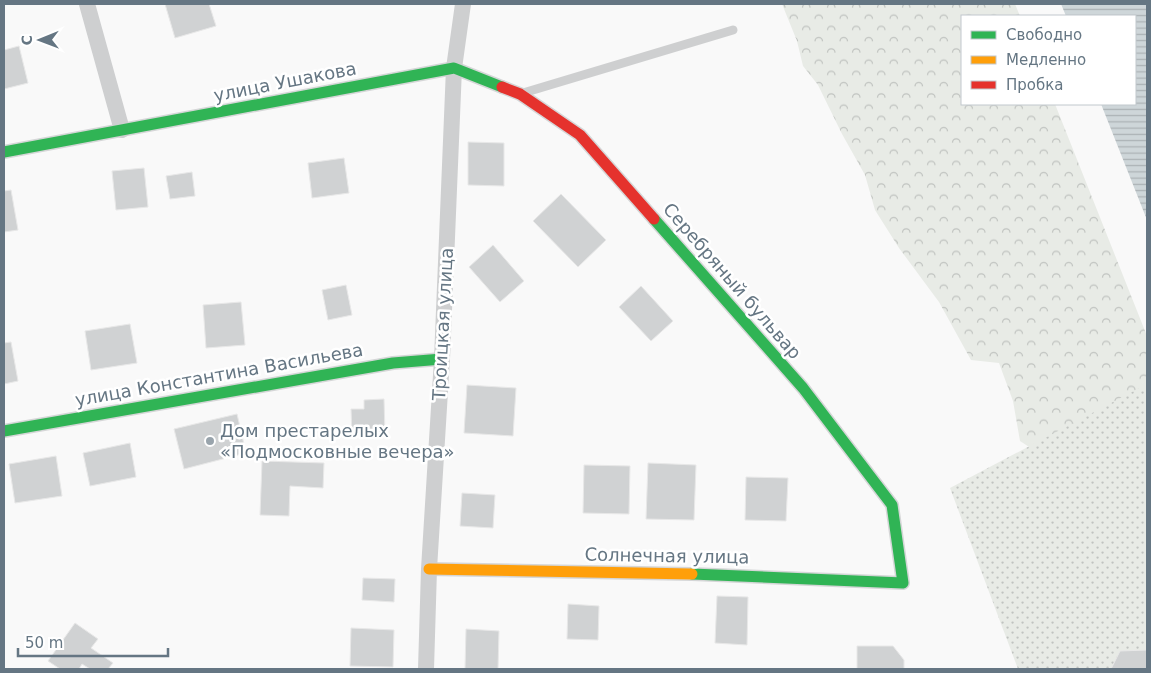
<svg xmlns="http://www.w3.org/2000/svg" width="1151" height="673" font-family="'DejaVu Sans',sans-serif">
<defs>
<pattern id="forest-crowns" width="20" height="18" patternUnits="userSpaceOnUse" patternTransform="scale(1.25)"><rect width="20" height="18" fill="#e8ebe6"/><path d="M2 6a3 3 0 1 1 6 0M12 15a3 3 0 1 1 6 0" fill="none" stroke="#c0c3c0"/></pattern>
<pattern id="park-dots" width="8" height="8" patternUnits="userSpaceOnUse" patternTransform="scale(1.25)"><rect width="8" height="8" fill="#e8ebe6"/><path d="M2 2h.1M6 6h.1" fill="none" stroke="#c0c3c0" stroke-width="1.8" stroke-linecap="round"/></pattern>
<pattern id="water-rules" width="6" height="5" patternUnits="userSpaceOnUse" patternTransform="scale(1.25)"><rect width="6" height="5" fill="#ced6d9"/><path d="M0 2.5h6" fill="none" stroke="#abb2b5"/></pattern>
</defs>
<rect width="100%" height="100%" fill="#f9f9f9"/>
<path fill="url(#forest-crowns)" d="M782,4H1015L1020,16H962V104H1055L1147,336V572L1052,462L1020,441L1013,401L999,363L971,360L939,302L899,248L875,210L865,175L842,134L818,85L803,66L797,41Z"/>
<path fill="url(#park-dots)" d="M1147,384V669H1018L950,488Z"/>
<path fill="url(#water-rules)" d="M1061,4H1147V220L1101,104H1135V16H1066Z"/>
<g fill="#d0d2d3" stroke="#e8e8e8">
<path d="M165,4H209L216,26L175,38Z"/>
<path d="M19,46L28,83L4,89V50Z"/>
<path d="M468,142L504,143V186L468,185Z"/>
<path d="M344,158L349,193L312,198L308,163Z"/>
<path d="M144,168L148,207L116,210L112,171Z"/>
<path d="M192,172L195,196L170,199L166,176Z"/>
<path d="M11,190L18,230L4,232V191Z"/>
<path d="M561,194L606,240L578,267L533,221Z"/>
<path d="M493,245L524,281L500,302L469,267Z"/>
<path d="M346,285L352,315L328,320L322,290Z"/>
<path d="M641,286L673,321L651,341L619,307Z"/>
<path d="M241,302L245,345L206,348L203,305Z"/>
<path d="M130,324L137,363L91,370L85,331Z"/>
<path d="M11,342L18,381L4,384V343Z"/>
<path d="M467,385L516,388L513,436L464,433Z"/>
<path d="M384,399L385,435L352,436L351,409H364V400Z"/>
<path d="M237,414L246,453L184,469L174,429Z"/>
<path d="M130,443L136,477L90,486L83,453Z"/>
<path d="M56,456L62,496L15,503L9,464Z"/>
<path d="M262,461L324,463L323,488L290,486L289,516L260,515Z"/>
<path d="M648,463L696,465L694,520L646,519Z"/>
<path d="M584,465L630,466L629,514L583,513Z"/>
<path d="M746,477L788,478L786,521L745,520Z"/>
<path d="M462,493L495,495L493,528L460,526Z"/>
<path d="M363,578L395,579L394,602L362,600Z"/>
<path d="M717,596L748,597L747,645L715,643Z"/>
<path d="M568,604L599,606L598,640L567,639Z"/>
<path d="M75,623L98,639L91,648L113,663L108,669H90L82,664L79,669H60L48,661Z"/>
<path d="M351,628L394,630L393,667L350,666Z"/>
<path d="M466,629L499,631L498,669H465Z"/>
<path d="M857,646H893L904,660V669H857Z"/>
<path d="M1147,650V669H1111L1120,651Z"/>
</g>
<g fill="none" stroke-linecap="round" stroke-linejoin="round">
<defs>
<g id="fast">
<path d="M4,152L454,68L502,87"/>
<path d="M654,219L803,388L892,505L903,583L692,574"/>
<path d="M4,431L393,363L442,359"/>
</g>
<path id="slow" d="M429,569L692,574"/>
<path id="jam" d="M502,87L520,94L580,135L654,219"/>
</defs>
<use href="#fast" stroke="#d5d6d7" stroke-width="14"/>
<use href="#slow" stroke="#d5d6d7" stroke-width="14"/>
<use href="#jam" stroke="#d5d6d7" stroke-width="14"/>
<path stroke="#cecfd0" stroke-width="9" d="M523,93L733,30"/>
<g stroke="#cecfd0" stroke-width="16">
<path d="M87,4L122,130"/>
<path d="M426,669L429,569L442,359L454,68L463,4"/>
</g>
<use href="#fast" stroke="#30b455" stroke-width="11"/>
<use href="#slow" stroke="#ff9f0a" stroke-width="11"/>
<use href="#jam" stroke="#e5322d" stroke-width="11"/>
</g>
<circle fill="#99a4ac" stroke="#fff" stroke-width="2" cx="210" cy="441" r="5"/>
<g text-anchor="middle" stroke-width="5" stroke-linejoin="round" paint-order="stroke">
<g font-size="18" fill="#657683" stroke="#fff">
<text transform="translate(285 82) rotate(-11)" y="6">улица Ушакова</text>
<text transform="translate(732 281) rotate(49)" y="6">Серебряный бульвар</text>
<text transform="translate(443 324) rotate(-87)" y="6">Троицкая улица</text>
<text transform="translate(219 375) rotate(-10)" y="6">улица Константина Васильева</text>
<text transform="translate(667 556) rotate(1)" y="6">Солнечная улица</text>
</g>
<g font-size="18" fill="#657683" stroke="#fff" text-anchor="start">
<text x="220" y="437">Дом престарелых<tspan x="220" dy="21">«Подмосковные вечера»</tspan></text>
</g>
</g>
<rect width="1151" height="673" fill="none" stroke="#657683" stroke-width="10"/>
<rect x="961" y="15" width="175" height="90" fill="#ffffff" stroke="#c1c8cd"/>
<rect x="971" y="31" width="25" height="8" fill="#30b455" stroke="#c1c8cd"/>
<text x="1006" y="40" font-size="15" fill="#657683">Свободно</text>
<rect x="971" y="56" width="25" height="8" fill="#ff9f0a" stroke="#c1c8cd"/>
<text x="1006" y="65" font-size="15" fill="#657683">Медленно</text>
<rect x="971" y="81" width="25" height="8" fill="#e5322d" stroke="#c1c8cd"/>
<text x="1006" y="90" font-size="15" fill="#657683">Пробка</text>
<g transform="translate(40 40) rotate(269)" stroke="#ffffff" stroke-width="4" paint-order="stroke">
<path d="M0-4L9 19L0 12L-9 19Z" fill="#657683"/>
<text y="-8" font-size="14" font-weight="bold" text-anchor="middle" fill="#657683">С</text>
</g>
<path d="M18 648v8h150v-8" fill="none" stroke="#657683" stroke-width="2.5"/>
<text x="25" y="648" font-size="15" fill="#657683" stroke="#ffffff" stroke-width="4" paint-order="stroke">50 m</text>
</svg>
